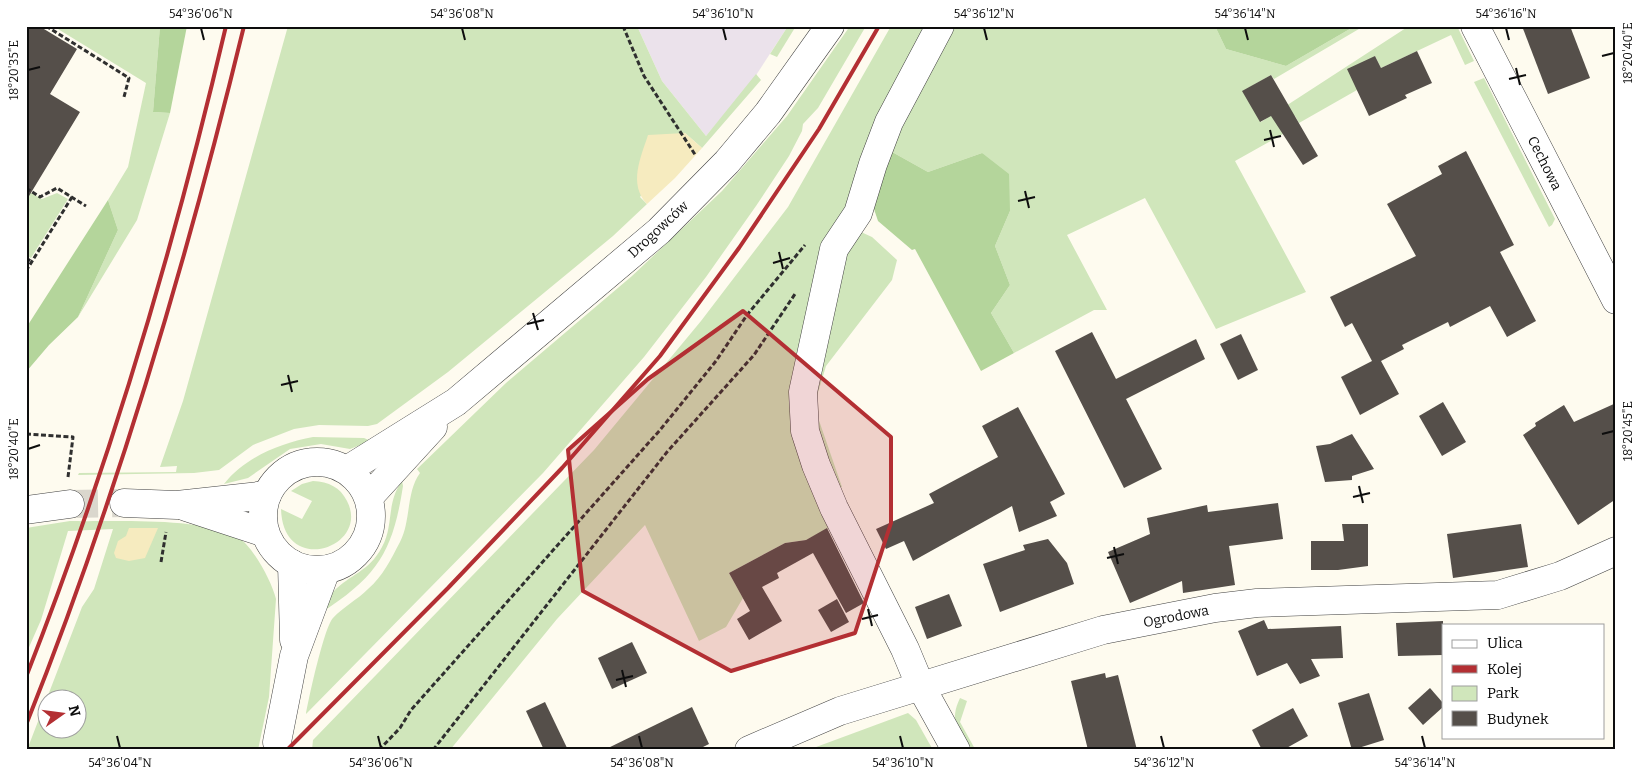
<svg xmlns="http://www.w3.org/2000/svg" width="1642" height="776" font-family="Bitter,serif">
<rect width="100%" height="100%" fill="#fefbef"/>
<path fill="#ebe2eb" d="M637,26H788L751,83L706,136L662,81Z"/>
<g fill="#d0e6bb" fill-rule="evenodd">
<path d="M53,26H160L153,112L170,113L137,220L78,317L118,230L108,200L128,167L146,83Z"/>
<path d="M288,26H637L662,81L706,136L756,74L761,80L702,148L685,133L640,197L647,204L613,236L499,330L448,372L377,424L368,426L319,425L294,429L253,445L219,470L194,473L78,475L79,473L176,472L177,466L160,467L183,401Z"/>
<path d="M788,26H796L777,57L770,54Z"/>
<path d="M850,26H866L818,108L803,124L802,131L789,156L756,206L706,277L644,357L543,473L306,714C309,697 324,628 333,618C343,607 357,600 368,589C383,576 391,559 400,542C411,521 406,492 420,473L417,469L506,383L632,276L722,191L787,116Z"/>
<path d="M891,26H934L808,338L829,528L806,540L785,543L729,573L743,598L726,627L699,641L645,525L557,619L450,750H312L313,740L594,450L701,321L788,207Z"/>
<path d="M947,26H1215L1226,49L1286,66L1355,26H1364L1274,79L1271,75L1243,91L1261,122L1409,26H1457L1474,61L1465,65L1451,35L1381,68L1375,56L1357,90L1299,123L1295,116L1283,134L1235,161L1306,292L1216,329L1145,198L1067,235L1107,310H1094L1014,353L991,313L1010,285L995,246L1010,211L982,153L928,172L885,148Z"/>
<path d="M1484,78L1555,219L1552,225L1549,227L1475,84L1474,82Z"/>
<path d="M26,190L42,199L57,193L68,199L31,258L26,255Z"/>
<path d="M861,232L872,237L897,260L892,280L826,366L814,406L842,487L834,491L921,659V661L918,662L834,496L822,467L808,416V395L815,350L833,277L844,247L851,237Z"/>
<path d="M313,437L364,438L371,441L350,449L321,444L290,449L248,478L224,484C245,457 281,443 313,437Z"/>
<path d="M313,481C329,482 340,487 347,501C371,547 283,578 281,509L302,519L312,501L291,491L302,484Z"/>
<path d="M402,481L403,486C393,551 378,576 322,612C326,606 328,597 333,592C350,574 369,572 382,547C394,525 386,503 402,481Z"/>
<path d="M70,521C114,522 198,517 236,536C252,544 272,582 276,599L269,697L258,750H27L82,607L94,589L113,529L68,531L41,620L26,654V528ZM48,698H78V728H48Z"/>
<path d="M960,698L967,701L960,722L975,749L968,750C958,729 949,721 960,698Z"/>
<path d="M908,713L916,720L933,750H808Z"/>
</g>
<g fill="#b4d59b">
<path d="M160,26H187L170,113L153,112Z"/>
<path d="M1215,26H1355L1286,66L1226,49Z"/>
<path d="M885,148L928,172L982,153L1009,174L1010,211L995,246L1010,285L991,313L1014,353L981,371L915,249L912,250L878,221L871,200Z"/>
<path d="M108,200L118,230L78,317L49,345L26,372V328Z"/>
</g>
<g fill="#f6ebbf">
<path d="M685,133L702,148L675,178L647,204C628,184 641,157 648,135Z"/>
<path d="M129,528H158L145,558L129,561L116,558L114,553L118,541L126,536Z"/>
</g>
<g fill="#554f4a">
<path d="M26,26H39L77,49L50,94L80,112L26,201Z"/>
<path d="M1522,26H1570L1590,78L1548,94Z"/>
<path d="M1417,51L1432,83L1405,95L1407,98L1369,116L1347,69L1375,56L1381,68Z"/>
<path d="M1271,75L1318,156L1303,165L1271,116L1260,122L1242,91Z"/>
<path d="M1466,151L1514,245L1500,252L1536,321L1507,337L1490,306L1450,327L1448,322L1402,345L1404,349L1381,361L1399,394L1360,415L1341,377L1372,361L1352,323L1345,327L1330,297L1416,256L1387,204L1442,174L1438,166Z"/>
<path d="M1092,332L1116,379L1196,339L1205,359L1126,399L1162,469L1124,488L1055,351Z"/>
<path d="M1241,334L1258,370L1238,380L1220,344Z"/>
<path d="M1443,402L1466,442L1442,456L1419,416Z"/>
<path d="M1616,403V499L1578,525L1523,435L1536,426L1535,423L1564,405L1574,422Z"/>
<path d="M1018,407L1065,494L1050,502L1057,516L1019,532L1012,506L913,561L904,541L886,549L876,529L934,503L929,494L998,457L982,426Z"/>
<path d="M1352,434L1374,469L1352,476V480L1325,482L1316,446L1330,444Z"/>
<path d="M1278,503L1283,539L1229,546L1235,585L1183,593L1182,581L1130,603L1108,552L1150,534L1147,518L1207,505L1208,512Z"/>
<path d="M1342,524H1368V566L1338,570H1311V541H1344Z"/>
<path d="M1521,524L1528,567L1453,578L1447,534Z"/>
<path d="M827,528L864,603L846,613L813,553L777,573L779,578L762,587L782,621L749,640L737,619L750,611L729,573L785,543L806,540Z"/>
<path d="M1048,539L1067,563L1074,584L1000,612L983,564L1025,550L1023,545Z"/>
<path d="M949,594L962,626L927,639L915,607Z"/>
<path d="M837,599L849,622L831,632L818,610Z"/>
<path d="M1264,620L1268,629L1341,626L1343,658L1311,659L1320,676L1300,684L1287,663L1257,676L1238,631Z"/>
<path d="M1443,621V655L1398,656L1396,623Z"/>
<path d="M632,642L647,673L612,689L598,658Z"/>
<path d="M1105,673L1106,678L1118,675L1137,750H1088L1071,681Z"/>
<path d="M1430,688L1443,703V707L1423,725L1408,708Z"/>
<path d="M1369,693L1384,740L1352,750L1338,703Z"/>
<path d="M545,702L568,750H544L526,711Z"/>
<path d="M692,707L709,744L697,750H604Z"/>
<path d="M1293,708L1308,736L1283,750H1262L1252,730Z"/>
</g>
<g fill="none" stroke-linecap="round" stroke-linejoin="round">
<path stroke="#dad7cd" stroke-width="28" stroke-dasharray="28 14" stroke-linecap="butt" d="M70,504L124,503"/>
<defs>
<g id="minor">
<path d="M940,26L889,122L873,164L858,213L834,249L803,392L805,431L816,465L834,508L905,649L920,685L956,750"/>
<path d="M1475,26L1616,300"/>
<circle cx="317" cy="516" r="54"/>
<path d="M347,470L456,402L659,231L727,162L768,113L830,26"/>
<path d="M369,497L433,427"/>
<path d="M124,503L177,505L267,495"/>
<path d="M186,507L265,533"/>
<path d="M26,510L70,504"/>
<path d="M292,564L294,640"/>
<path d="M277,742L294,656L326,570"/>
<path d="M749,750L840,711L1103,630L1215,608L1257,603L1498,595L1560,576L1616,551"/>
</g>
</defs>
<use href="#minor" stroke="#404040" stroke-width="29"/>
<g stroke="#2f2f2f" stroke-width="3" stroke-dasharray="5 2.5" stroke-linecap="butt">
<path d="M46,26L129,78L124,97"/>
<path d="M623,26L644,76L696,156"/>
<path d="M26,188L40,197L57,188L86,206"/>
<path d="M26,258L32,262"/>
<path d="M26,271L72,197"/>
<path d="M26,434L73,437L68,477"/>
<path d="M161,562L166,532"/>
<path d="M379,750L400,728L411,710L660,430L716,361L747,315L805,245"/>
<path d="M433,750L667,452L754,355L795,294"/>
</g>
<use href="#minor" stroke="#fff" stroke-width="28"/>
<g stroke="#b32f33" stroke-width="4">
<path d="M26,677C109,466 174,248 226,26"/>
<path d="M26,725C117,497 186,264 244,26"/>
<path d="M287,750L448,588L562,468L660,356L739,248L819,129L879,26"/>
</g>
</g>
<path fill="#b32f33" fill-opacity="0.2" stroke="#b32f33" stroke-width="4" stroke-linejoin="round" d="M743,311L891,437V523L855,633L731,671L583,591L568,450L648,379Z"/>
<path fill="none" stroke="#0d0d0d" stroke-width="2" d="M201,28L204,40M462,28L465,40M723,28L726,40M984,28L987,40M1245,28L1248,40M1506,28L1509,40M1602,56L1614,53M1516,68L1520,85M28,70L40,67M1509,79L1526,75M1270,130L1274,147M1264,140L1281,136M1025,191L1029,208M1018,201L1035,197M779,252L783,269M773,263L790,258M533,313L538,330M527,324L544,320M288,375L292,392M281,385L298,381M1602,434L1614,431M28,449L40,445M1359,486L1363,503M1353,497L1370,493M1114,547L1118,564M1107,558L1124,554M868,609L872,626M862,619L878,615M622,670L626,687M616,680L633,676M117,736L120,748M378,736L381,748M639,736L642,748M900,736L903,748M1161,736L1164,748M1422,736L1425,748"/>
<g text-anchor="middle" stroke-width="5" stroke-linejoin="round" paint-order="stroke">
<g font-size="14" fill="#0d0d0d" stroke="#fff">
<text transform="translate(1545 163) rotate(63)" y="5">Cechowa</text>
<text transform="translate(658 229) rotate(-43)" y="5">Drogowców</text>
<text transform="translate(1176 616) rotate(-11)" y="5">Ogrodowa</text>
</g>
</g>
<rect width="1642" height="776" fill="none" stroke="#ffffff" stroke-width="55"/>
<rect x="1442" y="624" width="162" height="115" fill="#ffffff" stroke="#9e9e9e"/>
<rect x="1452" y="640" width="25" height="8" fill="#ffffff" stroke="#9e9e9e"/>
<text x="1487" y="648" font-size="15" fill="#0d0d0d">Ulica</text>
<rect x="1452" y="665" width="25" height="8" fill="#b32f33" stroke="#9e9e9e"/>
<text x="1487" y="674" font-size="15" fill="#0d0d0d">Kolej</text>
<rect x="1452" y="686" width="25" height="15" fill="#d0e6bb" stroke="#9e9e9e"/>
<text x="1487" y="698" font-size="15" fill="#0d0d0d">Park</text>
<rect x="1452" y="711" width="25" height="15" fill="#554f4a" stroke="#9e9e9e"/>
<text x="1487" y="724" font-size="15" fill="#0d0d0d">Budynek</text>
<g transform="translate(62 714) rotate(76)"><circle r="24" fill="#ffffff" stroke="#9e9e9e"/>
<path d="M0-4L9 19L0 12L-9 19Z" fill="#b32f33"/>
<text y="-8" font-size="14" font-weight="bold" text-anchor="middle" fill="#0d0d0d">N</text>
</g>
<rect x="28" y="28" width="1586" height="720" fill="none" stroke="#0d0d0d" stroke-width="2"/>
<g font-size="12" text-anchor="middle" fill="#0d0d0d">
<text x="201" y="18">54°36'06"N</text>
<text x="462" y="18">54°36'08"N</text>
<text x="723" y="18">54°36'10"N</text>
<text x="984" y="18">54°36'12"N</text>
<text x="1245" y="18">54°36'14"N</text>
<text x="1506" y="18">54°36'16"N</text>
<text transform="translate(1628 53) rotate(-90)" y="4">18°20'40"E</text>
<text transform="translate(14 70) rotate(-90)" y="4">18°20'35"E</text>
<text transform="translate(1628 431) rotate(-90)" y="4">18°20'45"E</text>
<text transform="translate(14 449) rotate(-90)" y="4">18°20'40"E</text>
<text x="120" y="767">54°36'04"N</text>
<text x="381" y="767">54°36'06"N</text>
<text x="642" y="767">54°36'08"N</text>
<text x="903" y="767">54°36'10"N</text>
<text x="1164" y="767">54°36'12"N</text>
<text x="1425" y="767">54°36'14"N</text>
</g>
</svg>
